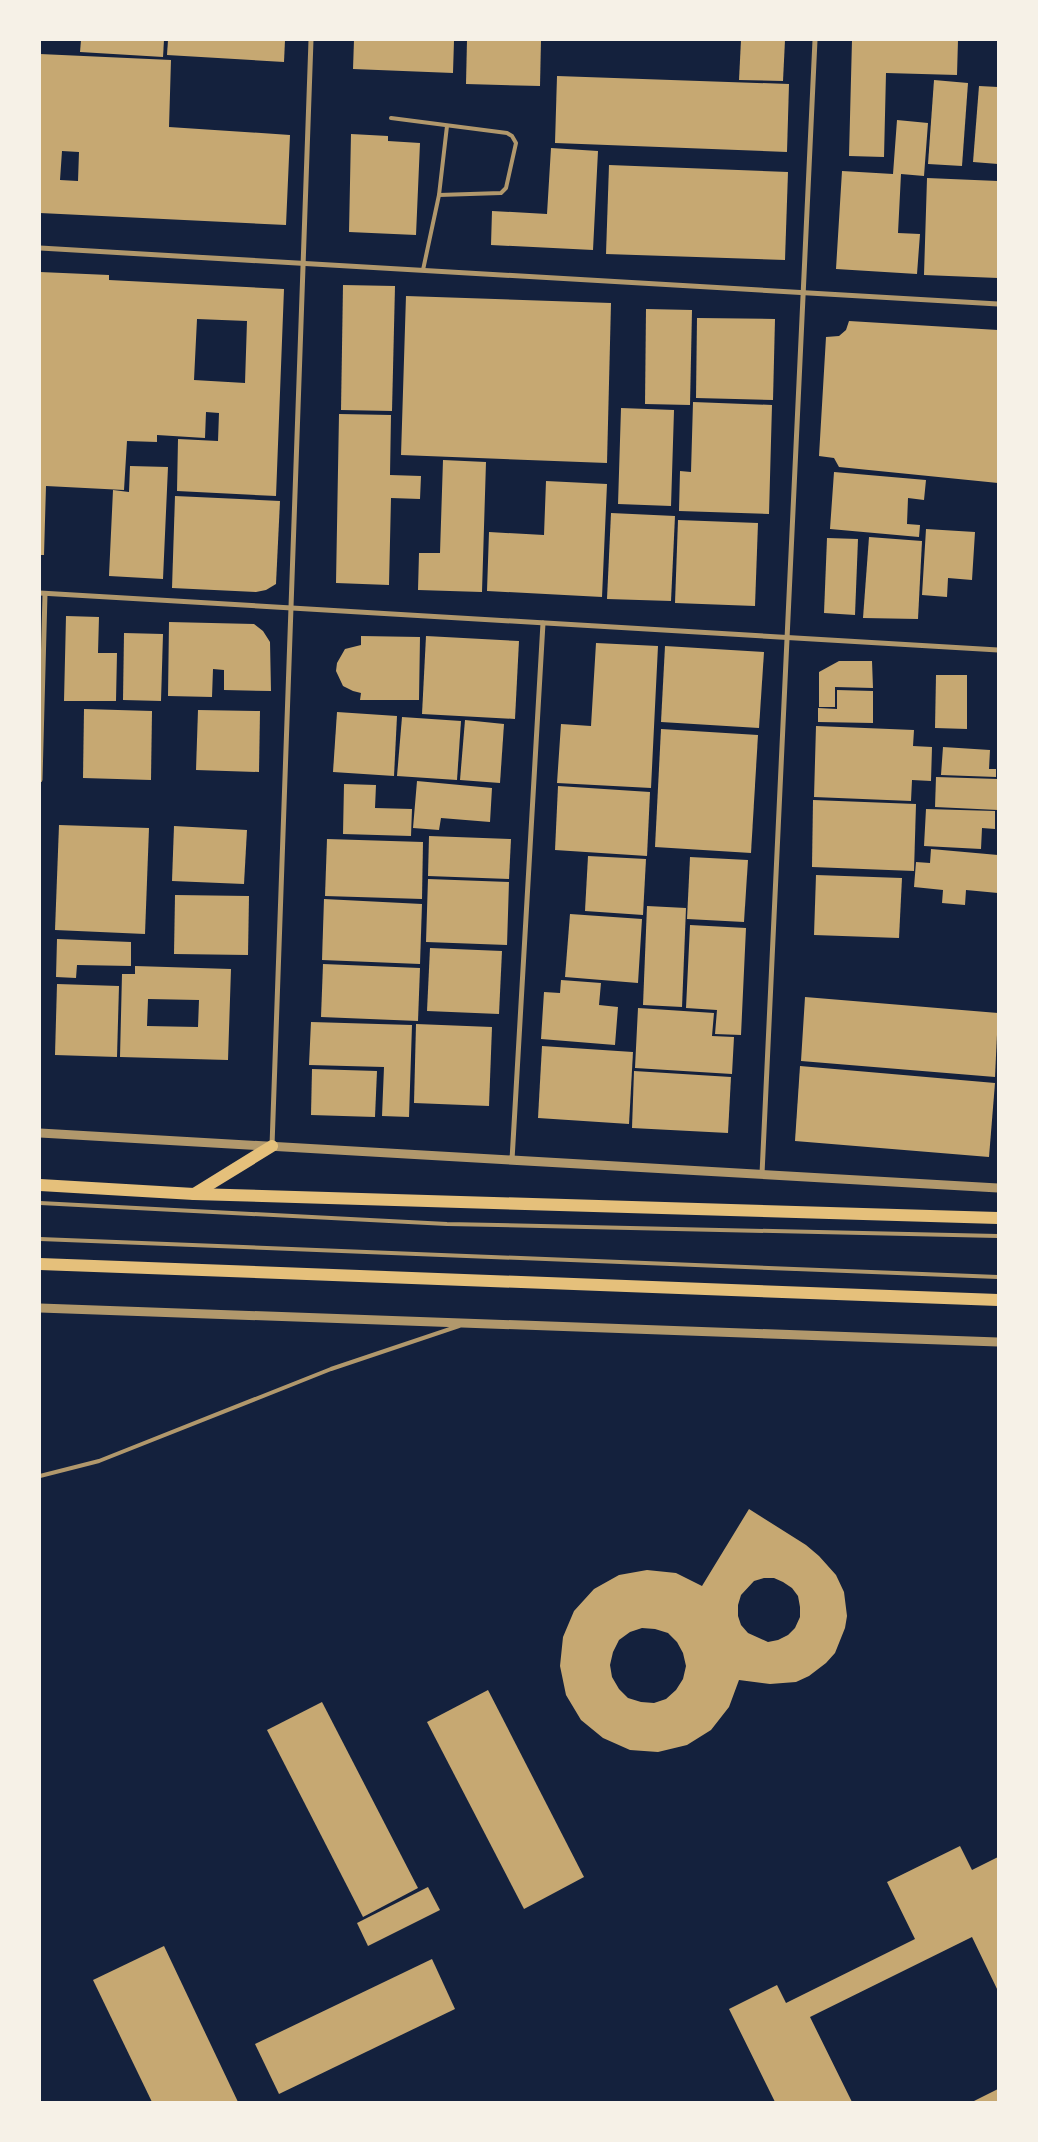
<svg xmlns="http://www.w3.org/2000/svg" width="1038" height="2142" font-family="'IBM Plex Sans',sans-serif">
<rect width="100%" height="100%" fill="#14213d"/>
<g fill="#c6a872" fill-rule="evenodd">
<path d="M81,40H164L163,57L80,52Z"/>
<path d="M168,40H285L284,62L167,55Z"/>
<path d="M354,40H454L453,73L353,69Z"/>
<path d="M467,40H541L540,86L466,84Z"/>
<path d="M741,40H785L783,81L739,80Z"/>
<path d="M852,40H958L957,75L886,73L884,157L849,156Z"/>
<path d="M40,54L171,60L169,127L290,135L286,225L40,213ZM62,151L79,152L78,181L60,180Z"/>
<path d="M557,76L789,84L787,152L555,143Z"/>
<path d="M934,80L968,83L962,166L928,164Z"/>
<path d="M979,86L998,87V164L973,162Z"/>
<path d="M897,120L928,123L924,176L901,174L898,233L920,234L917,274L836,269L842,171L893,174Z"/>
<path d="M351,134L388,136V141L420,143L416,235L349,232Z"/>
<path d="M551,148L598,151L593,250L491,245L492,211L547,214Z"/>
<path d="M609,165L788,172L785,260L606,254Z"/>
<path d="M927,178L998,181V278L924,275Z"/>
<path d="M40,272L109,275V280L284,289L276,496L177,491L178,439L218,441L219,413L206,412L205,438L157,435V442L127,441L124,490L46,486L44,555H40ZM197,319L247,321L245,383L194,380Z"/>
<path d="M343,285L395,286L392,411L341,410Z"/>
<path d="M406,296L611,303L607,463L401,455Z"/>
<path d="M646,309L692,310L690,405L645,404Z"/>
<path d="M697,318L775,319L773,400L696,398Z"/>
<path d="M849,321L998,330V483L839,467L834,458L819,456L826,337L839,336L846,330Z"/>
<path d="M693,402L772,405L769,514L679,511L680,471L691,472Z"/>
<path d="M621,408L674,410L671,506L618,504Z"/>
<path d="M339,414L391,415L390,475L421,476L420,499L391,498L389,585L336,583Z"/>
<path d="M443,460L486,462L482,592L418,590L419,553H440Z"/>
<path d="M130,466L168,467L163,579L109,576L113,490L129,492Z"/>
<path d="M834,472L926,480L924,500L908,498L907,524L920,525L919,537L830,529Z"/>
<path d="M546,481L607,484L602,597L487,591L489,532L544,535Z"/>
<path d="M175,496L280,501L276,584L266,590L256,592L172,588Z"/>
<path d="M611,513L675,516L671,601L607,599Z"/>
<path d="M678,520L758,523L755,606L675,603Z"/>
<path d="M926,529L975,532L972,580L948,578L947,597L922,595Z"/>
<path d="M869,537L922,541L918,619L863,618Z"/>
<path d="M827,538L858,539L855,615L824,613Z"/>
<path d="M66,616L99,617L98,653H117L116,701H64Z"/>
<path d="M169,622L254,624L263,631L270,642L271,691L224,690V670L213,669L212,697L168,696Z"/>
<path d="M124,633L163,634L161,701L123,700Z"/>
<path d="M361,636L420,637L419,700H360L361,693L353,691L343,686L336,671L337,663L345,649L361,645Z"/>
<path d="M426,636L519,641L515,719L422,714Z"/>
<path d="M596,643L658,646L651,788L557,783L561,724L591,726Z"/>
<path d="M665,646L764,652L759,728L661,722Z"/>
<path d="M839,661H872L873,688L835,687V707H819V672Z"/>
<path d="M936,675H967V729L935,728Z"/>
<path d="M837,690L873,691V723L818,722V708L837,709Z"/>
<path d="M84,709L152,711L151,780L83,778Z"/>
<path d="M198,710L260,711L259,772L196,770Z"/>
<path d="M337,712L397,716L394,776L333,772Z"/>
<path d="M402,717L461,721L457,780L397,776Z"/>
<path d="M465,720L504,724L500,783L460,780Z"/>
<path d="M816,726L914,730L913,746L932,747L931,781L912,780L911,801L814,797Z"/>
<path d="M661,729L758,735L751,853L655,847Z"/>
<path d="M943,747L990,750L989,769H996V777L941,775Z"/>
<path d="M936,777L998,779V810L935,807Z"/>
<path d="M417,781L492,788L490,822L441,818L439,830L413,828Z"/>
<path d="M344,784L376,785L375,808L412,809L411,836L343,834Z"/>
<path d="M558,786L650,792L647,856L555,850Z"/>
<path d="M813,800L916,804L914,871L812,867Z"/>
<path d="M926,809L995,811V829L982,828L981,849L924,846Z"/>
<path d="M59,825L149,828L145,934L55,930Z"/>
<path d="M174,826L247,830L244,884L172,881Z"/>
<path d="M429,836L511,839L509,879L428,876Z"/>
<path d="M327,839L423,842L422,899L325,896Z"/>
<path d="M931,849L998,855V893L966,890L965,905L942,903L943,890L914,887L916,862L930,863Z"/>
<path d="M588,856L646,859L643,915L585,911Z"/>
<path d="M690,857L748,860L744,922L687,919Z"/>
<path d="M816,875L902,878L899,938L814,935Z"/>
<path d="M428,879L509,882L507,945L426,942Z"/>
<path d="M175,895L249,896L248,955L174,954Z"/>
<path d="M324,899L422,904L420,964L322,960Z"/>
<path d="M647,906L686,908L682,1007L643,1005Z"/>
<path d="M570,914L642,919L638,983L565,977Z"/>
<path d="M690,925L746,928L741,1035L715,1034L717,1010L686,1008Z"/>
<path d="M57,939L131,942V966L77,965L76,978L56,977Z"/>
<path d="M430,948L502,951L499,1014L427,1011Z"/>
<path d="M323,964L420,968L418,1021L321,1017Z"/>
<path d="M135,966L231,969L228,1060L120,1057L122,974H135ZM148,999L199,1000L198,1027L147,1026Z"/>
<path d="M561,980L601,983L599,1005L618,1007L615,1045L541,1039L544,992L560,993Z"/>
<path d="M57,984L119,986L117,1057L55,1055Z"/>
<path d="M805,997L998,1013L995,1077L801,1061Z"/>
<path d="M638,1008L714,1013L712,1036L734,1037L732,1074L635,1068Z"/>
<path d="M311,1022L412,1025L409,1117L382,1116L384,1067L309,1065Z"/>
<path d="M416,1024L492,1027L489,1106L414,1103Z"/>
<path d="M542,1046L633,1052L629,1124L538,1118Z"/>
<path d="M800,1066L995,1083L989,1157L795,1141Z"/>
<path d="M312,1069L377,1071L375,1117L311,1115Z"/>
<path d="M634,1071L731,1077L728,1133L632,1128Z"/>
<path d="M749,1509L806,1545L819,1556L836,1575L844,1592L847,1616L845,1628L835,1653L826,1663L809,1676L796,1682L770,1684L739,1680L729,1707L711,1730L687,1745L658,1752L630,1750L603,1738L581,1720L566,1695L560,1666L563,1637L574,1611L594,1589L619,1575L647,1570L676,1573L702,1586ZM764,1578H774L783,1582L792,1588L798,1596L800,1607V1617L795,1628L788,1635L778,1640L768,1642L748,1633L741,1625L738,1616V1605L741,1595L754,1581ZM642,1628L655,1629L668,1633L677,1642L683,1653L686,1666L683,1679L676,1690L666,1699L654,1703L641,1702L628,1698L619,1689L612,1677L610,1665L613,1652L619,1640L630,1632Z"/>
<path d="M488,1690L584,1877L524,1909L427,1722Z"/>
<path d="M322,1702L418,1888L363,1917L267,1730Z"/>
<path d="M960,1846L972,1870L998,1857V1991L972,1937L810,2017L852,2102H775L729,2009L777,1985L786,2003L915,1939L887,1882Z"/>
<path d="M428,1887L440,1910L368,1946L357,1923Z"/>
<path d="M164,1946L238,2102H152L93,1980Z"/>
<path d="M432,1959L455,2009L279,2094L255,2044Z"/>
<path d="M998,2089V2102H972Z"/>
</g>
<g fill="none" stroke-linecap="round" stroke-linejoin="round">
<g stroke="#b1986c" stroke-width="4">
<path d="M391,118L507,133L512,136L516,143L506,188L501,193L439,195"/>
<path d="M423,270L439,195L447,126"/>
<path d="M40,1203L447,1224L998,1236"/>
<path d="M40,1239L998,1277"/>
<path d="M40,1476L99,1461L331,1369L459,1326"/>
</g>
<g stroke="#b1986c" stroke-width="5">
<path d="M40,248L998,304"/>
<path d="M40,593L998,650"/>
<path d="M40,780L45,594"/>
<path d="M272,1146L311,40"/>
<path d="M512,1160L543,623"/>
<path d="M762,1174L815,40"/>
</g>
<g stroke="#b1986c" stroke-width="9">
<path d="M40,1133L998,1188"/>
<path d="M40,1308L998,1342"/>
</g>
<g stroke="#e5c07b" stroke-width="12">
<path d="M40,1185L194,1194L998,1218"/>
<path d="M194,1194L272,1146"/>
<path d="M40,1264L998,1300"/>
</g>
</g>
<rect width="1038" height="2142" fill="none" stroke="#f6f1e7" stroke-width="82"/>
</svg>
